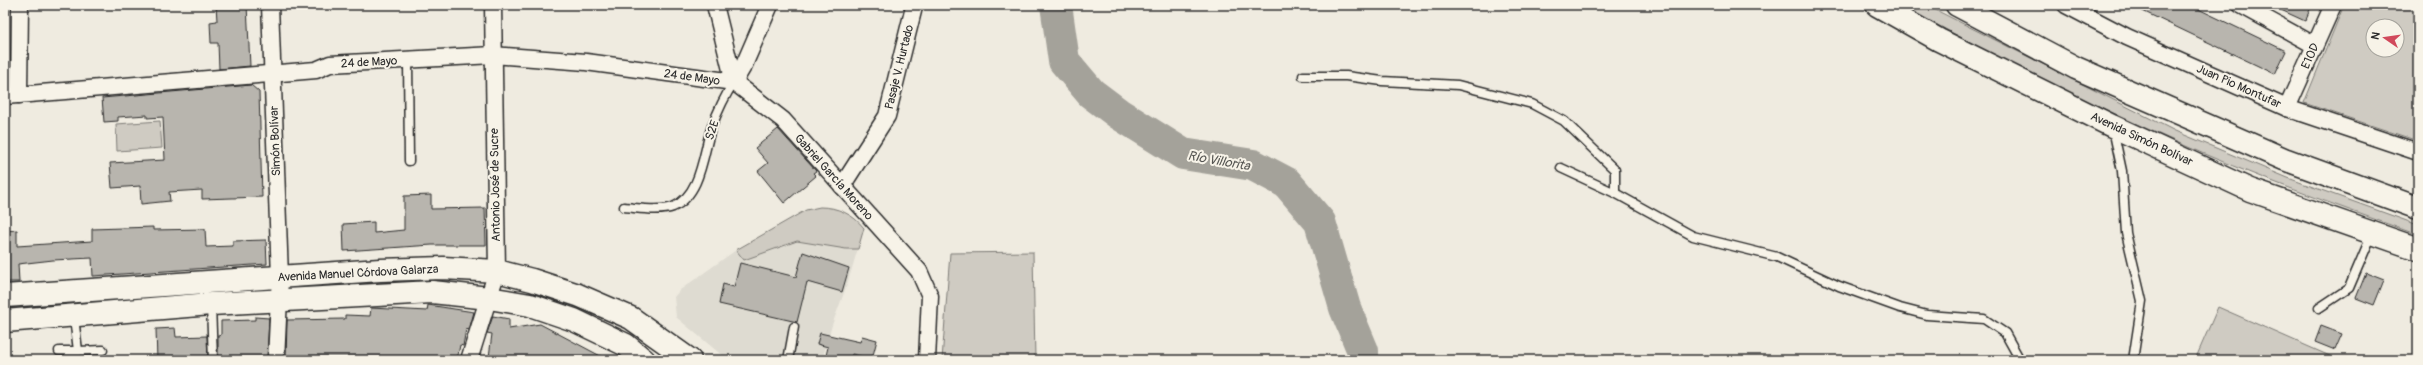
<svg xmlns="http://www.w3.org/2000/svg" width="2423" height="365" font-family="Pangolin,sans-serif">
<rect width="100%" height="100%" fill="#efebe0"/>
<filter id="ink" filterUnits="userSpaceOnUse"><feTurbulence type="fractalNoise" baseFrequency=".025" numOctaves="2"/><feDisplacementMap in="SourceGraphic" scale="8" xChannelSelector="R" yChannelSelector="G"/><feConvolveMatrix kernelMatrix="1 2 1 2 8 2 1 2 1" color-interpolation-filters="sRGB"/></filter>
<g filter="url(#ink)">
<path fill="#dedbd1" d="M820,207H832L845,212L864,228L847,285L832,325L822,360H732L724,357L676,317L674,297L680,290L736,250L806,210Z"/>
<g fill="#cfcbc2" stroke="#7d7b76" fill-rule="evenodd">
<path d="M1901,5H1926L2175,131L2288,178L2418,225V235C2336,205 2252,176 2172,140C2080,99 1989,54 1901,5Z"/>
<path d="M2344,5H2418V141L2304,103ZM2373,26H2397V50H2373Z"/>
<path d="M160,121L162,148L117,151L116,124Z"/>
<path d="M820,207C837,207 853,214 864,228L858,249H846L797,241L744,260L736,250L806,210Z"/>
<path d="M1033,252L1035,360H942L950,253Z"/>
<path d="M2218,307L2339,360H2195Z"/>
</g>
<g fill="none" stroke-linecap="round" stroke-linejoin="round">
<path stroke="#a4a29a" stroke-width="32" d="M1056,5L1064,61L1091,93L1119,114L1183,154L1253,165L1287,183L1320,222L1345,308L1363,351V360"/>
</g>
<g fill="#b8b5ae" stroke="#2b2b2b">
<path d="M216,5H247L250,66L219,69L218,43H211L210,22L217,21Z"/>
<path d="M2130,5H2190L2286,51L2275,74Z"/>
<path d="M2270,5H2312L2305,21Z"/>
<path d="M251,85L259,92L262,197L202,199V190L169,192L170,201L141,204L140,186L112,188L110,163L165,160L163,117L147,118V115L118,117V121L104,122L102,98Z"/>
<path d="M778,129L816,171L813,173L816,176L784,203L758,171L768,163L755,148Z"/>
<path d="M431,195V209L485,208L486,245H432L344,251L343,224L374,222V233L404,230V196Z"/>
<path d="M153,227V230L205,229L206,247L233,246V241L266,240L267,264L93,276L92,258L53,260L18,264L19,282H5V231L17,230V246L92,241V229Z"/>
<path d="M803,252L849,268L842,292L807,282L797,322L719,304L723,284L734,287L740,263L796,277Z"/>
<path d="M2366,273L2384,280L2374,305L2356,298Z"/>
<path d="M428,305L474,312L469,330L466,329L463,346L460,345L457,360H286L287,320L345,319V315L370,316L371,308L427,311Z"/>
<path d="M493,316L509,319V329L540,324L608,360H503L489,357L492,334L487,333Z"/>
<path d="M255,317L269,318L267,360H218V336L221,335V321L255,320Z"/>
<path d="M2321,326L2342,334L2335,350L2315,342Z"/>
<path d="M175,328L176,337L207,336L208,360H157L156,329Z"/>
<path d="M820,333L860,342L862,336L877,340L872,359L852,354L851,360H825L828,347L817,344Z"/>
</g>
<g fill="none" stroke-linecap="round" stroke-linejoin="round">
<defs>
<g id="lane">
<path d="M408,60L409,161"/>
<path d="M1303,76H1346L1382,81L1458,85L1532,104L1564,121L1615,170V193"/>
<path d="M2113,129L2122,171L2126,233L2142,301L2133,360"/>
<path d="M1561,168L1615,193L1693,236L1777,257L1839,286L1900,308L1927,315L1984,319L2005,333L2020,360"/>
<path d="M624,207C638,208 660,212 673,207C701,195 703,154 711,129C717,113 724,97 734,82"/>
<path d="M211,305L213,360"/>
<path d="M2319,308L2349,288L2372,234"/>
<path d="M74,317L78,351L103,350"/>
<path d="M59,351H78"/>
<path d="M788,360L794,327"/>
</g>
<g id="street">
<path d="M270,5L280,277L276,360"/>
<path d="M715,5L734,82L783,120L919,271L930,296L927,360"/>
<path d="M2066,5L2127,37L2287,108L2418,152"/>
<path d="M2241,5L2314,45"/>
<path d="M734,82L744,65L770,5"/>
<path d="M19,95L20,5"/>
<path d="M5,96L316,70L330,64L493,55L586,62L734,82"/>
<path d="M2287,108L2333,5"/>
<path d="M842,186L887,116L914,7"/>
<path d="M469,360L497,271L493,5"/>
</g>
<g id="primary">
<path d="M5,296L380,270L443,268L497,271L532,280L578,295L631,318L690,360"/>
<path d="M5,321L211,304L432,292L489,298L530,305L574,320L626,345L644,360"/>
</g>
<g id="highway">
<path d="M1877,5L1939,40L2112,126L2250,190L2418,249"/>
<path d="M1957,5L2076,68L2284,159L2418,208"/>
</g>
</defs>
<use href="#lane" stroke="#2b2b2b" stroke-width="11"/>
<use href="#street" stroke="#2b2b2b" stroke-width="19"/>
<use href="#primary" stroke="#2b2b2b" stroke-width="25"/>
<use href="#highway" stroke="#2b2b2b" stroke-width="25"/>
<use href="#lane" stroke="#f7f3e8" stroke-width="8"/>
<use href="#street" stroke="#f7f3e8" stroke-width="16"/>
<use href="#primary" stroke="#f7f3e8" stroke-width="22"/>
<use href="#highway" stroke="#f7f3e8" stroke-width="22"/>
</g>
</g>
<g text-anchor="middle" stroke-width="4" stroke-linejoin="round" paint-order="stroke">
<g font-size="12" fill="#2b2b2b" stroke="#f7f3e8">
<text transform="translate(2310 56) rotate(-66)" y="4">E10D</text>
<text transform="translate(369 62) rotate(-3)" y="4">24 de Mayo</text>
<text transform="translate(899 67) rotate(-76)" y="4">Pasaje V. Hurtado</text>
<text transform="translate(692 77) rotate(8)" y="4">24 de Mayo</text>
<text transform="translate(2239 86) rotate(24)" y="4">Juan Pio Montufar</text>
<text transform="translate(712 130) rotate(-71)" y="4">S2E</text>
<text transform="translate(2142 139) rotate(25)" y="4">Avenida Simón Bolívar</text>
<text transform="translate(275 141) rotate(-92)" y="4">Simón Bolívar</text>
<text transform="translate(834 177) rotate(48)" y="4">Gabriel García Moreno</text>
<text transform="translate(495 185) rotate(-91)" y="4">Antonio José de Sucre</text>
<text transform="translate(358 273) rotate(-3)" y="4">Avenida Manuel Córdova Galarza</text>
</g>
<g font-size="13" font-style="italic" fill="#555552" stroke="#f7f3e8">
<text transform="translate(1219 160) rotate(10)" y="5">Río Villorita</text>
</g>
</g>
<rect width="2423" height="365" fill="none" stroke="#f7f3e8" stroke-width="20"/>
<rect x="10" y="10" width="2403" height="345" fill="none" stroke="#2b2b2b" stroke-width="1.5" filter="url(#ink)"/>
<g transform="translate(2385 38) rotate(283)"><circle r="19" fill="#f7f3e8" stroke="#a5a39c"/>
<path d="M0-3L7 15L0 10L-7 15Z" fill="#d1495b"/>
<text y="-6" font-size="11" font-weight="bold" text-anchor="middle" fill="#2b2b2b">N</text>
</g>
</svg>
